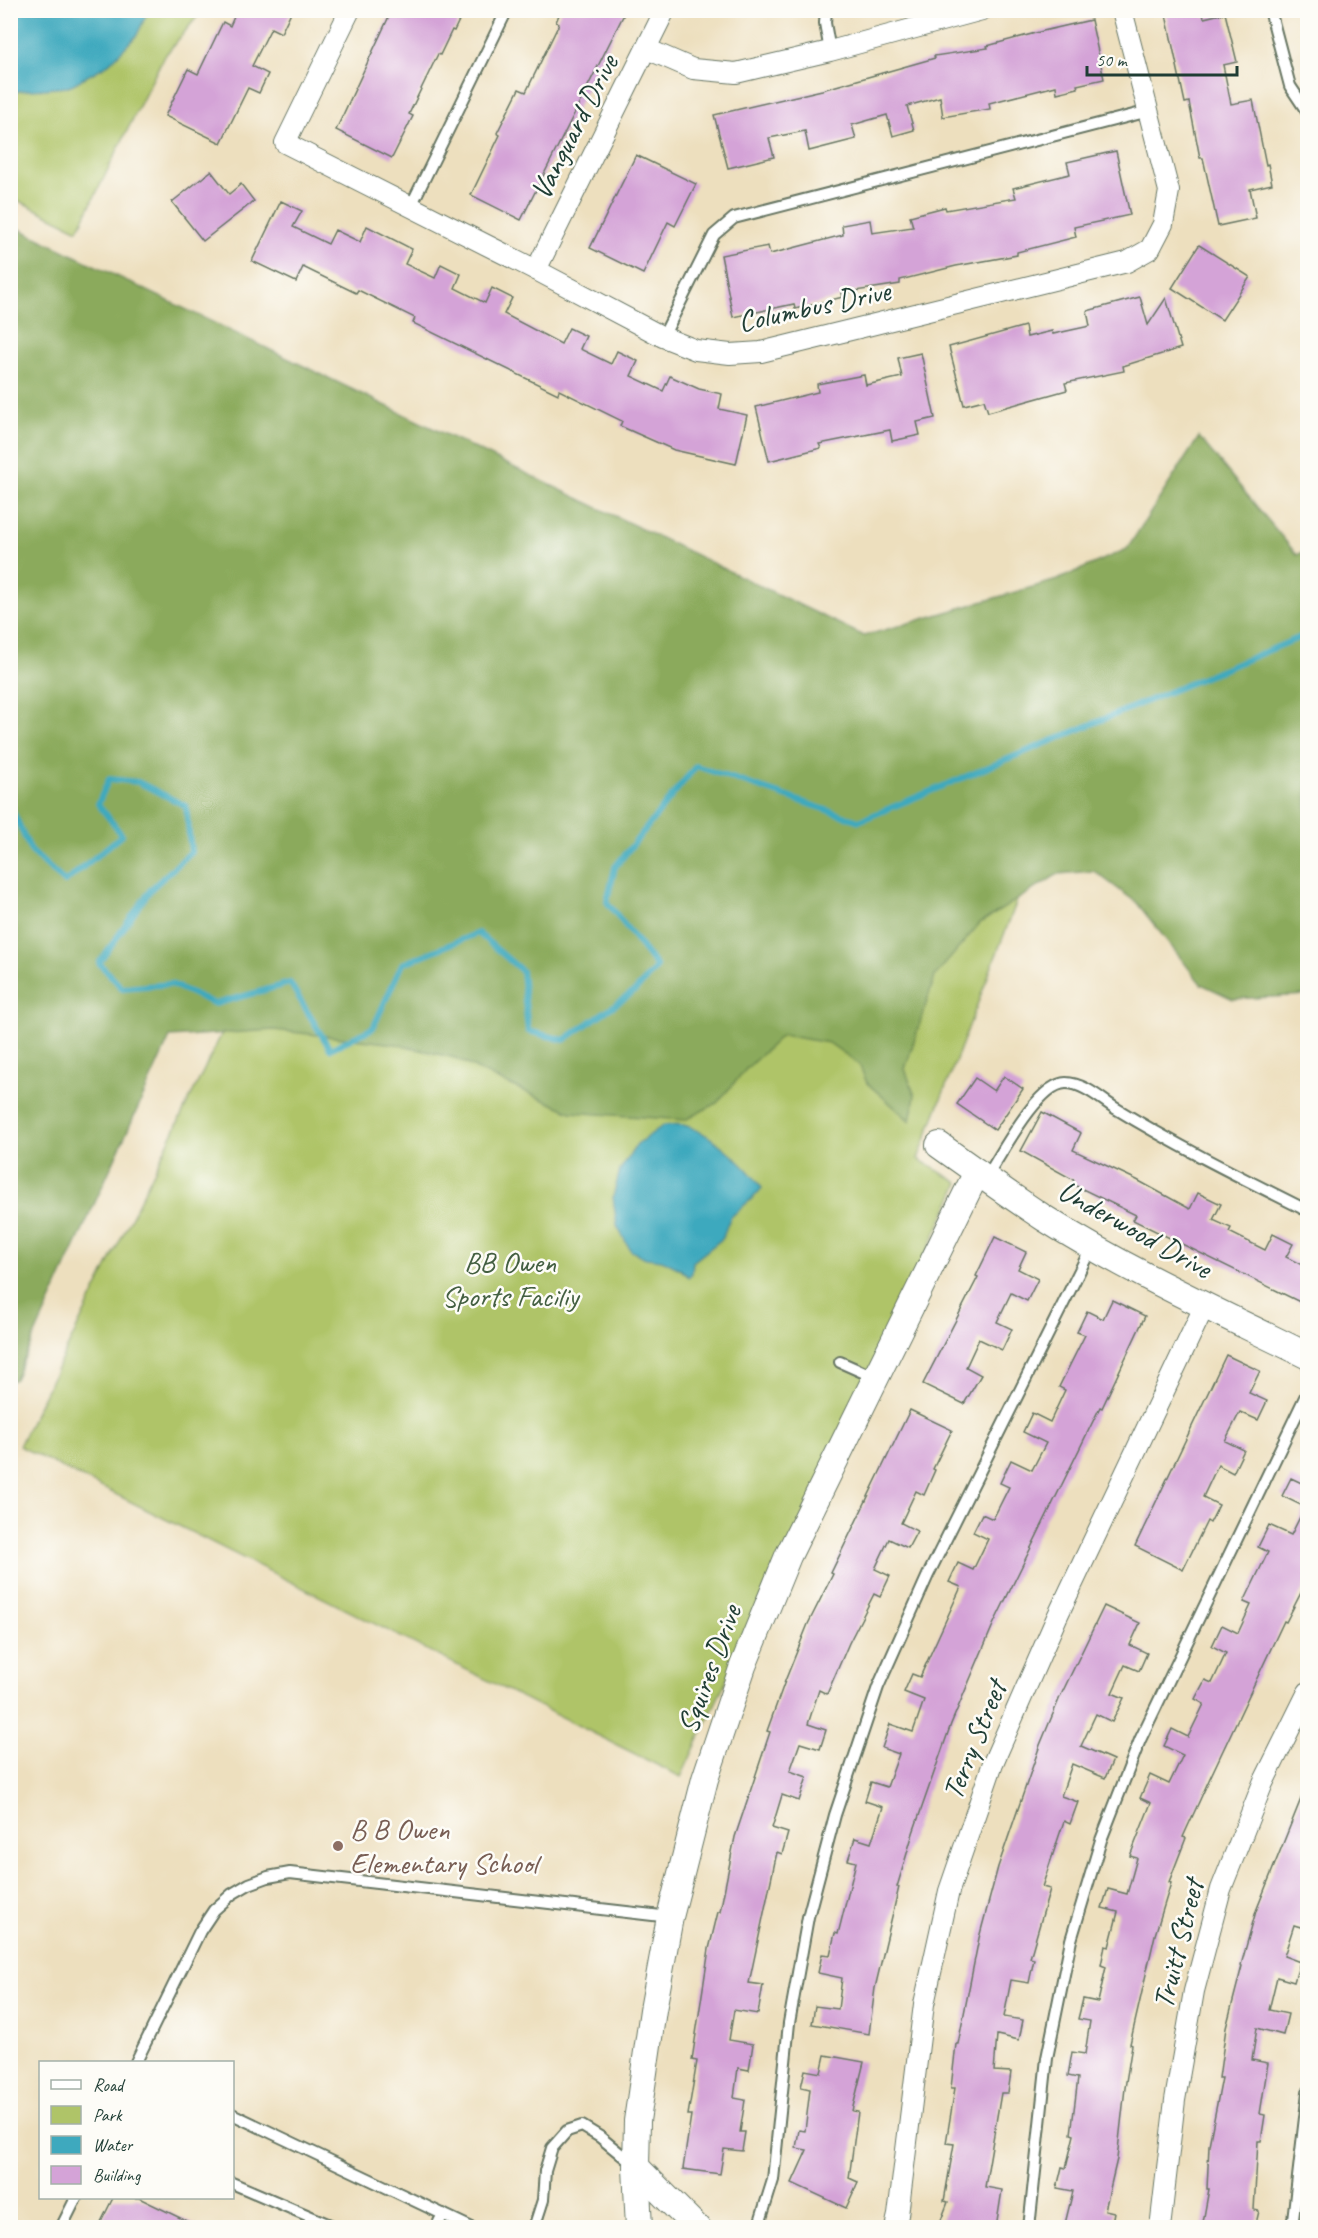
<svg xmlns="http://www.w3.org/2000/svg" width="1318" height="2238" font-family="Caveat,sans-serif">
<rect width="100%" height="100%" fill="#fdfcf7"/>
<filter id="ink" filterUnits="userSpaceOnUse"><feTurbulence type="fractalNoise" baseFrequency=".0167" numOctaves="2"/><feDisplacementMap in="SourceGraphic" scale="12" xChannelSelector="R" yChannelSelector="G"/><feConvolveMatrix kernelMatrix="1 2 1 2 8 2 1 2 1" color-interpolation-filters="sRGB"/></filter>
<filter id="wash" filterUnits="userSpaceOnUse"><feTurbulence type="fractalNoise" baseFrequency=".008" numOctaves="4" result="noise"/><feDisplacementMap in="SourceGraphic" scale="24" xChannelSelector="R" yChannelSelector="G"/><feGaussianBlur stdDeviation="1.35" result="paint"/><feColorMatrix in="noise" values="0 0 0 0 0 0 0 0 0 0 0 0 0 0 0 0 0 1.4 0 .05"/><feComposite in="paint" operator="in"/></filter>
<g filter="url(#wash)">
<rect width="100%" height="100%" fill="#eddfbe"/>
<g fill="#afc468" stroke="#67804e" stroke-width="1.5">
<path d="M10,11H202L163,58L78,230L11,197Z"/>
<path d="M484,500L1061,786L918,1159L959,1183L681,1777L19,1446Z"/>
</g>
<path fill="#8baa5c" stroke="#557448" stroke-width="1.5" d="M11,225L864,636L1057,580L1127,549L1199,437L1297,555L1307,550V995L1233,999L1201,984L1137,903L1094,871L1058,874L980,923L935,976L905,1069L915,1096L910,1121L867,1083L859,1064L829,1043L782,1035L747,1068L717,1103L685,1120L571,1112L499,1080L455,1058L396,1044L274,1030L170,1037L15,1379L11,1381Z"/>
<g fill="#3ea9be" stroke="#2e7379" stroke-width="1.5">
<path d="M11,10H148V11L137,35L109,64L68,87L19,91L11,94Z"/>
<path d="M664,1125C670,1125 677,1124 683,1125C711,1132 746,1165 762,1188L756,1195L731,1217L727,1225L723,1238L693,1262L692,1273L689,1277L680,1269L662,1260L646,1258L631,1251L617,1226L613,1197L620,1170L637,1144Z"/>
</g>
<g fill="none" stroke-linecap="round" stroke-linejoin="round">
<path stroke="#3ea9be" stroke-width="6" d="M10,805L31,851L65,882L122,835L98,804L109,779L138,782L186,806L191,852L151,889L99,963L122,988L171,984L215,1004L290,983L330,1049L373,1028L402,964L478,933L522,971L528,1031L564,1040L635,991L657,967L607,902L615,867L696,766L859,821L1308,634"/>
</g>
<g id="blocks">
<g fill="#d4a3d7">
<path d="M237,10H292L281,33L271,28L252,66L268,74L259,93L248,88L221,143L165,116L188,69L198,74L223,22L230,26Z"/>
<path d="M392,10H464L454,31L452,30L440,55L438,54L409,114L413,116L392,158L336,130Z"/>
<path d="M561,10H626L521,220L471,195L500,135L497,133L519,89L526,92L559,24L556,22Z"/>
<path d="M1165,10H1202L1204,18L1225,13L1237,62L1223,65L1231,104L1253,100L1266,165L1268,164L1272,184L1250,189L1256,218L1218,226L1203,158H1200L1189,102L1185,103Z"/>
<path d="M1091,20L1104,79L1077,85L1078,88L1057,93L1056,86L989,103L990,109L943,117L940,97L907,106L914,130L893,136L887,115L852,125L856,139L809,151L805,131L769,138L774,157L728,168L714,115L822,90L935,58L934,56L988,48L987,46L1043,31Z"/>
<path d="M1116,151L1130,215L1074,227L1076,237L1017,252V255L956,266L900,280V284L842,293L843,297L795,309L794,304L733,317L721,255L768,246L770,254L843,235L842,225L870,220L872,233L913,227L910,216L945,207L946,210L1016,198L1013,188L1070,174L1067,162Z"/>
<path d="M636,155L696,184L675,226L668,222L643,274L590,248Z"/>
<path d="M211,171L229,194L241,184L254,201L203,241L172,202Z"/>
<path d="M281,201L302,211L293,227L328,244L335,230L360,242L367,226L412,249L405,264L435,278L441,264L461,274L455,288L485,303L492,288L512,298L504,314L561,344L569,328L586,336L580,349L611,364L617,351L638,361L631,376L663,391L670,376L699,389L722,394L719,409L747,415L736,464L674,450L620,426L622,421L559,390L558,394L413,323L415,318L358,290L356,293L303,267L296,282L252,261Z"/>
<path d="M1199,245L1250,277L1222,320L1172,288Z"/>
<path d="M1140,297L1148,325L1166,298L1181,348L1123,366L1124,371L1065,383L1067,390L988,412L984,400L964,405L949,347L1025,326L1027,337L1052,331L1053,334L1090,326L1087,311Z"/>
<path d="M921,353L935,418L917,422L920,435L892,441L890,430L819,444L821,448L769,461L756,407L818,392L817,384L864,375L866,385L902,377L898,358Z"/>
<path d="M1004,1076L1023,1089L995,1130L957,1104L975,1078L994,1091Z"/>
<path d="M1042,1112L1081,1133L1073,1150L1137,1180L1190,1209L1198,1193L1221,1204L1213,1220L1231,1228L1229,1232L1265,1250L1273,1234L1293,1244L1286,1257L1308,1268V1306L1133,1220L1136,1215L1072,1184L1074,1180L1021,1151Z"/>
<path d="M995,1237L1026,1252L1018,1269L1038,1279L1027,1301L1011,1293L997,1322L1012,1329L1002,1350L979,1339L966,1367L981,1375L964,1404L923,1384L978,1277L976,1276Z"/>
<path d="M1112,1300L1145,1316L1102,1408L1100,1407L993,1625L951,1724L913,1833L897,1887H899L875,1988L869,2034L812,2024L815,2006L838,2009L842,1978L818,1973L822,1954L830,1955L835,1933L838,1934L856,1862L848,1860L855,1838L871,1843L883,1807L865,1801L871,1782L887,1787L899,1754L882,1748L890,1724L913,1732L924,1700L904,1692L912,1674L920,1677L961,1587L949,1582L958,1563L973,1570L988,1539L973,1532L982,1514L993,1519L1009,1487L1000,1483L1011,1460L1032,1470L1046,1443L1023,1432L1032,1413L1050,1422L1065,1390L1059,1387L1085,1335L1077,1332L1087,1311L1103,1319Z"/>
<path d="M1226,1355L1260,1371L1249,1393L1267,1401L1258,1420L1240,1412L1225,1441L1244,1450L1233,1473L1218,1465L1203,1497L1219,1505L1210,1523L1207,1521L1183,1570L1135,1546Z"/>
<path d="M910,1410L952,1430L933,1469L935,1470L924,1495L916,1491L901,1523L917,1531L908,1548L889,1539L875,1569L890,1576L880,1597L874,1594L849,1643L827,1694L819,1690L808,1724L826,1730L820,1749L800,1743L790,1771L807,1777L799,1801L782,1795L772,1828L788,1833L782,1854L777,1852L749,1983L763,1985L758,2014L734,2010L729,2040L753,2044L749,2070L738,2068L734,2098L745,2100L740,2132H745L742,2151L724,2149L720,2174L683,2169L691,2115H688L697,2061L692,2060L709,1949L718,1912H720L735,1837L770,1732L767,1731L785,1681L808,1624L833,1574L831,1573Z"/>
<path d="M1291,1478L1308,1486V1579L1286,1622L1284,1621L1209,1780L1183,1837L1186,1838L1169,1882L1171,1883L1155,1935L1130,2044L1132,2045L1125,2088L1117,2159L1105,2210L1114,2212L1111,2228H1064L1073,2191L1057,2188L1062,2167L1066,2168L1074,2135L1071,2134L1078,2078L1068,2076L1072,2052L1085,2054L1090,2021L1078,2019L1083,1999L1098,2002L1106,1967L1101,1965L1105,1946L1109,1947L1118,1912L1102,1908L1108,1889L1127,1894L1137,1858L1130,1856L1151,1803L1140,1798L1150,1775L1169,1784L1183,1755L1164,1746L1172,1729L1188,1737L1204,1704L1195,1699L1205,1680L1212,1683L1226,1653L1212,1646L1222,1625L1238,1633L1251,1605L1244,1602L1268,1552L1258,1547L1269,1525L1291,1535L1305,1507L1282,1496Z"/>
<path d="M1104,1606L1140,1623L1130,1645L1147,1653L1139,1671L1125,1665L1112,1693L1124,1698L1112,1722L1096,1714L1081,1746L1113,1760L1105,1778L1072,1764L1061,1796L1078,1802L1070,1824L1064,1821L1042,1887L1050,1889L1030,1958L1034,1959L1029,1983L1011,1980L1004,2017L1023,2020L1019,2040L997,2035L994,2071L1011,2072L1008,2093H1001L985,2187L1002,2190L996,2228H938L948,2202L944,2201L954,2144L946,2143L955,2088H951L956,2044H958L979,1938L998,1867L1040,1745L1060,1697Z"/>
<path d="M1307,1784L1308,1919L1304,1928L1294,1925L1284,1956L1300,1962L1294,1982L1277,1977L1269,2010L1288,2014L1283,2035L1257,2028L1252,2060L1268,2063L1260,2114L1265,2115L1261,2141H1258L1254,2210L1259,2211L1255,2228H1202L1209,2189H1207L1209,2145L1222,2078H1219L1226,2028L1242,1966L1241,1965L1256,1911Z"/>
<path d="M825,2055L864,2062L852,2111L858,2112L849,2178L858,2182L846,2208L792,2183L807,2150L796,2148L799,2130L805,2131L810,2089L801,2087L805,2070L821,2073Z"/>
<path d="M113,2198H139L201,2228H98Z"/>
</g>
</g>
</g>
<g filter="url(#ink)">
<use href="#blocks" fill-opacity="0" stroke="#677664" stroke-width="1.5"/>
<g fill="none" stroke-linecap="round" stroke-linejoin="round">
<defs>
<g id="service">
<path d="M826,10L825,23L830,51"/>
<path d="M1270,10L1290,86L1308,113"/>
<path d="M410,208L507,10"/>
<path d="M663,337L714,235L734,218L1149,111"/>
<path d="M986,1178C1001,1155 1038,1083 1066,1083C1083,1083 1101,1099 1115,1108C1177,1146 1242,1178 1308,1211"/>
<path d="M840,1362L876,1378"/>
<path d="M136,2062L200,1931L214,1910L232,1894L249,1884L268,1877L290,1873L670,1917"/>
<path d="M232,2114L472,2228"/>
<path d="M232,2183L337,2228"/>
<path d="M61,2228L76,2198"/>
<path d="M436,2228L443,2214"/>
<path d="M534,2228L543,2200L545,2171L552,2148L567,2131L582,2126L600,2137L634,2165"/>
<path d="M758,2228L773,2180L789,2023L808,1917L835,1815L878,1687L928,1575L1092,1246"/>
<path d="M1029,2228L1047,2058L1071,1940L1101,1840L1140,1740L1308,1391"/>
<path d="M1292,2228L1308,2092"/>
</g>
<g id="minor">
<path d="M350,10L285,143L536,270L663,337L696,350L730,354L761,352L1127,262L1150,249L1163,224L1169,191L1122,10"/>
<path d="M647,49L693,69L736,73L830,51L982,10"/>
<path d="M536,270L665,10"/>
<path d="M895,2228L898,2215L924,2004L949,1891L993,1763L1057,1617L1205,1305"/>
<path d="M1160,2228L1175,2100L1194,1991L1221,1889L1263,1783L1308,1692"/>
</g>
<g id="tertiary">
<path d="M939,1145C974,1170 1009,1195 1044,1218C1128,1271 1219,1312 1308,1356"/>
<path d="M636,2167L697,2228"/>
<path d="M639,2228L636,2167L637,2121L653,2010L670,1917L705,1779L743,1666L788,1556L977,1172"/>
</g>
</defs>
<use href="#service" stroke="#677664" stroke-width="14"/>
<use href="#minor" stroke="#677664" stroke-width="22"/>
<use href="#tertiary" stroke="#677664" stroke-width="28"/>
<use href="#service" stroke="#fff" stroke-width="10"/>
<use href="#minor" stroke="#fff" stroke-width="20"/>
<use href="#tertiary" stroke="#fff" stroke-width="26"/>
</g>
</g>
<circle fill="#8d6e63" stroke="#fdfcf7" stroke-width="2" cx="338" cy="1846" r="6"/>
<g text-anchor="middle" stroke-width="5" stroke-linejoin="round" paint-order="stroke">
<g font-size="30" fill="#1f3d34" stroke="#fdfcf7">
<text transform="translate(574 127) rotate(-63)" y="10">Vanguard Drive</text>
<text transform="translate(814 306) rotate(-12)" y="10">Columbus Drive</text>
<text transform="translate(1135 1229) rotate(29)" y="10">Underwood Drive</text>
<text transform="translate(709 1669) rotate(-70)" y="10">Squires Drive</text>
<text transform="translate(974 1740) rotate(-68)" y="10">Terry Street</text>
<text transform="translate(1178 1944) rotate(-76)" y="10">Truitt Street</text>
</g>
<g font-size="30" fill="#435f41" stroke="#fdfcf7">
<text x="510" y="1272">BB Owen<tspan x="510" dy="34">Sports Faciliy</tspan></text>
</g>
<g font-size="30" fill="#785e54" stroke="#fdfcf7" text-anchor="start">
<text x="350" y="1839">B B Owen<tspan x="350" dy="34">Elementary School</tspan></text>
</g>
</g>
<rect width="1318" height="2238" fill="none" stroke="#fdfcf7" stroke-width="36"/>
<rect x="39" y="2061" width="195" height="138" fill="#fdfcf7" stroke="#a4b0a9" stroke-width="1.5"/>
<rect x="51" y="2080" width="30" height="9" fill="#ffffff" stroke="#a4b0a9" stroke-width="1.5"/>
<text x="93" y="2091" font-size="18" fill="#1f3d34">Road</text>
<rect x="51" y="2106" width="30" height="18" fill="#afc468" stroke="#a4b0a9" stroke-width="1.5"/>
<text x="93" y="2121" font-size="18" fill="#1f3d34">Park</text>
<rect x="51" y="2136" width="30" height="18" fill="#3ea9be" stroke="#a4b0a9" stroke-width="1.5"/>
<text x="93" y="2151" font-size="18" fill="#1f3d34">Water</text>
<rect x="51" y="2166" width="30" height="18" fill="#d4a3d7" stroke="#a4b0a9" stroke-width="1.5"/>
<text x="93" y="2181" font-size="18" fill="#1f3d34">Building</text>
<path d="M1087 66v9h150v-9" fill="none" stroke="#1f3d34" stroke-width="3"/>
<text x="1096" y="66" font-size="18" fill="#1f3d34" stroke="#fdfcf7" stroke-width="4.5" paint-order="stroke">50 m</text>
</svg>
